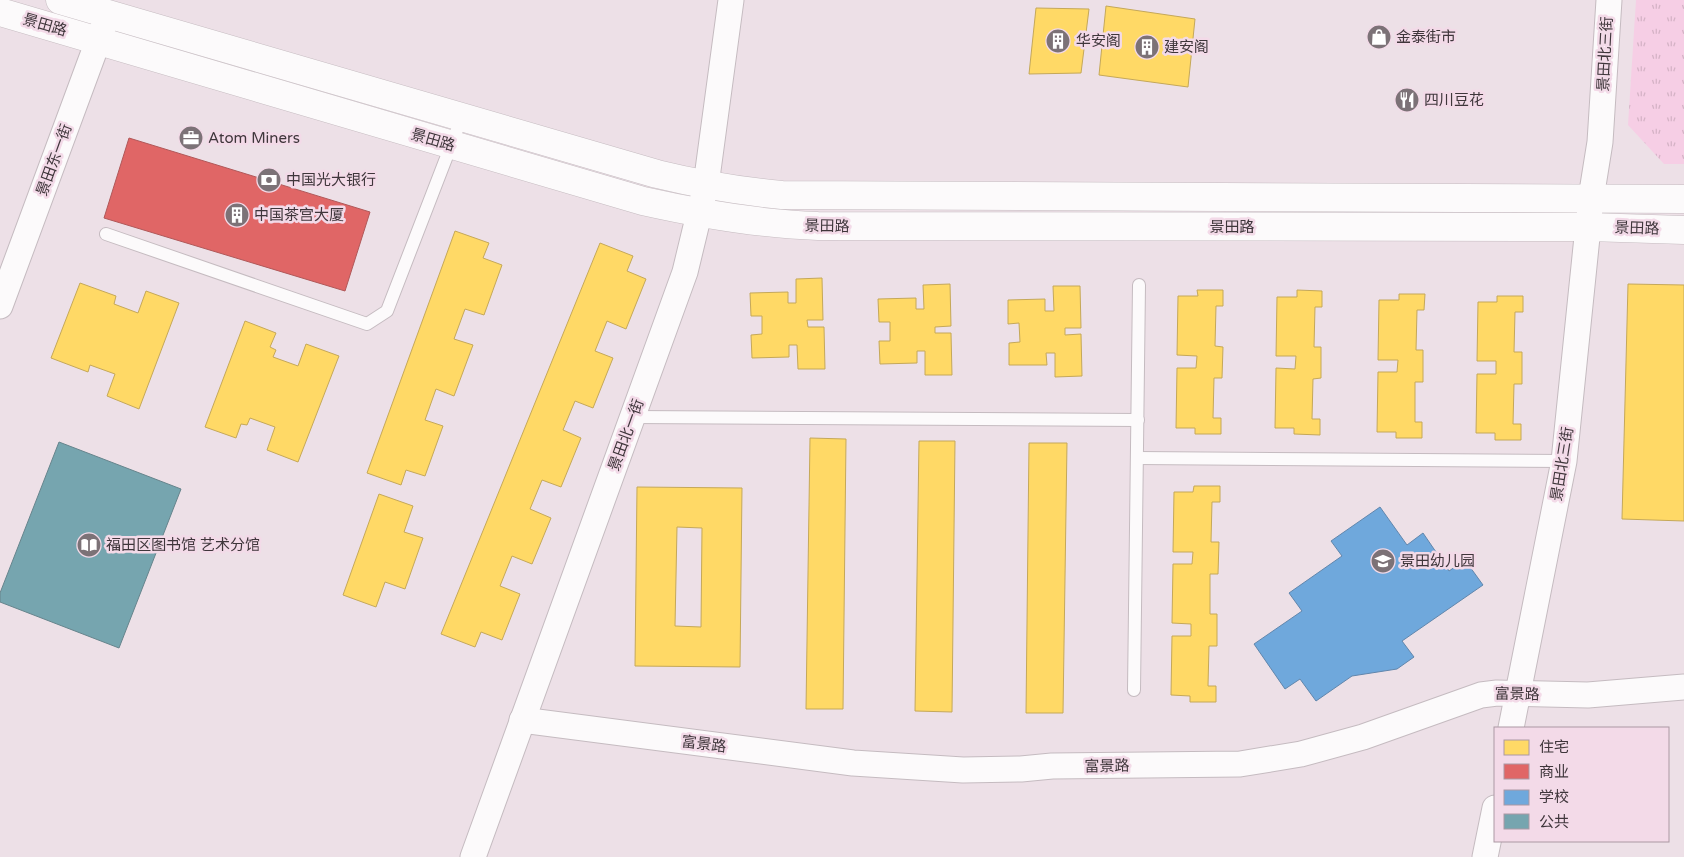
<svg xmlns="http://www.w3.org/2000/svg" width="1684" height="857" font-family="'Varela Round','Noto Sans SC',sans-serif">
<defs>
<pattern id="park-tufts" width="24" height="20" patternUnits="userSpaceOnUse" patternTransform="scale(1.25)"><rect width="24" height="20" fill="#f6cee5"/><path d="M3 7l-1-3M5 7V3M7 7l1-3M15 17l-1-3M17 17v-4M19 17l1-3" fill="none" stroke="#d4b2c5"/></pattern>
</defs>
<rect width="100%" height="100%" fill="#ede0e7"/>
<path fill="url(#park-tufts)" d="M1636,0H1684V164H1664L1628,125Z"/>
<g fill="#ffd966" stroke="#c5a859" fill-rule="evenodd">
<path d="M1106,6L1195,19L1188,87L1099,75Z"/>
<path d="M1036,8L1089,9L1081,73L1029,74Z"/>
<path d="M455,231L489,243L483,258L502,265L484,315L465,309L454,339L473,345L454,396L436,389L425,420L443,426L425,476L406,470L401,485L367,473Z"/>
<path d="M600,243L633,256L627,271L646,279L626,329L607,321L595,351L613,358L593,408L575,401L563,430L581,438L561,487L542,480L530,509L551,518L532,564L512,556L500,586L520,594L502,640L481,632L475,647L441,634Z"/>
<path d="M822,278L823,320H807L808,327H824L825,369H798L797,345H789V357L752,358L751,335L762,334V316H751L750,293L788,292V303H796V279Z"/>
<path d="M80,283L116,296L114,304L138,313L146,291L179,303L139,409L107,396L115,374L90,365L88,372L51,358Z"/>
<path d="M950,284L951,326L935,327V333H951L952,375H925V351H917V363L880,364L879,341H890V322H879L878,299L916,298V309H924L923,285Z"/>
<path d="M1628,284L1684,285V521L1622,519Z"/>
<path d="M1053,286H1080L1081,328H1065V335L1081,334L1082,376L1055,377V353H1046L1047,365H1009V343L1020,342L1019,323L1008,324V300L1045,299V311H1054Z"/>
<path d="M1197,290H1223V306H1216L1215,346L1223,347L1222,378H1214L1213,418H1221V434H1195V428H1176L1177,368H1196L1197,356L1177,355L1178,296H1198Z"/>
<path d="M1297,290L1322,291V307H1315L1314,347H1321V378L1313,379L1312,419H1320V435L1294,434V428H1275L1276,368L1295,369L1296,356H1276L1277,297H1297Z"/>
<path d="M1399,294H1425L1424,310H1417L1416,350H1423V382H1415V422H1422V438H1396V432H1377L1378,372H1397L1398,360H1378L1379,300H1399Z"/>
<path d="M1497,296H1523V312H1515L1514,352H1522V384H1514L1513,424H1521V440H1495V433H1476L1477,374H1496V361H1477L1478,302H1497Z"/>
<path d="M245,321L276,333L270,347L276,350L273,357L298,366L306,344L339,356L298,462L267,450L275,427L250,418L247,425L241,424L236,438L205,427Z"/>
<path d="M810,438L846,439L843,709H806Z"/>
<path d="M919,441H955L952,712L915,711Z"/>
<path d="M1029,443H1067L1063,713H1026Z"/>
<path d="M1194,486H1220V502H1212L1211,542H1219L1218,574H1210V614H1217V646H1209L1208,686H1216V702H1190V696L1171,695L1172,636H1191V624L1172,623L1173,564H1192L1193,552H1173L1174,492H1193Z"/>
<path d="M637,487L742,488L740,667L635,666ZM677,527L702,528L701,627L675,626Z"/>
<path d="M379,494L413,506L404,532L423,538L405,589L385,582L376,607L343,595Z"/>
</g>
<path fill="#e06666" stroke="#b05859" d="M129,138L370,212L345,291L104,218Z"/>
<path fill="#6fa8dc" stroke="#6186ac" d="M1380,507L1407,545L1423,533L1449,571L1465,560L1483,585L1402,641L1414,657L1397,669L1352,676L1316,701L1300,679L1285,689L1254,644L1302,611L1289,593L1342,556L1331,541Z"/>
<path fill="#76a5af" stroke="#66848c" d="M59,442L181,489L119,648L0,602V593Z"/>
<g fill="none" stroke-linecap="round" stroke-linejoin="round">
<defs>
<g id="lane">
<path d="M106,234L367,324L387,311L462,117"/>
<path d="M632,417L1138,420"/>
<path d="M1137,458L1564,461"/>
<path d="M1134,690L1139,285"/>
</g>
<g id="street">
<path d="M0,306L108,14"/>
<path d="M522,720L853,763L963,770L1021,769L1052,766L1240,764L1301,754L1363,737L1481,695L1497,693L1588,695L1684,687"/>
<path d="M1511,728L1564,461L1591,198L1600,142L1609,0"/>
<path d="M473,857L685,272L706,185L731,0"/>
<path d="M1485,857L1495,808"/>
</g>
<g id="secondary">
<path d="M60,0L657,174C698,184 740,191 782,195L1684,199"/>
<path d="M0,12L643,201C701,214 758,224 818,226L1589,227L1684,230"/>
</g>
</defs>
<use href="#lane" stroke="#c5bbc0" stroke-width="14"/>
<use href="#street" stroke="#c5bbc0" stroke-width="27"/>
<use href="#secondary" stroke="#c5bbc0" stroke-width="29"/>
<use href="#lane" stroke="#fcfafb" stroke-width="12"/>
<use href="#street" stroke="#fcfafb" stroke-width="25"/>
<use href="#secondary" stroke="#fcfafb" stroke-width="28"/>
</g>
<defs>
<symbol id="shop-disc" viewBox="-11 -11 22 22"><circle r="9.5" fill="#7c7277" stroke="#f3dae8"/><path d="M-5-2.5h2.3a2.7 3.5 0 0 1 5.4 0H5L5.5 6h-11ZM-1.5-2.5h3a1.5 2.3 0 0 0-3 0Z" fill="#fff"/></symbol>
<symbol id="building-disc" viewBox="-11 -11 22 22"><circle r="9.5" fill="#7c7277" stroke="#f3dae8"/><path d="M-4-6H4V6H1V3H-1V6H-4ZM-2.5-4.3h1.7v1.8h-1.7ZM.8-4.3h1.7v1.8H.8ZM-2.5-1h1.7V.8h-1.7ZM.8-1h1.7V.8H.8Z" fill="#fff"/></symbol>
<symbol id="restaurant-disc" viewBox="-11 -11 22 22"><circle r="9.5" fill="#7c7277" stroke="#f3dae8"/><path d="M-5-6h1v4h1v-4h1v4h1v-4h1v5L-1.5 .5V6h-2V.5L-5-1ZM5-6V6H3V1.5H1.5Q1.5-4 5-6Z" fill="#fff"/></symbol>
<symbol id="office-disc" viewBox="-11 -11 22 22"><circle r="9.5" fill="#7c7277" stroke="#f3dae8"/><path d="M-6-3h4V-5.5h4V-3h4V5H-6ZM-1-4.5V-3h2v-1.5ZM-6 0V1H6V0Z" fill="#fff"/></symbol>
<symbol id="bank-disc" viewBox="-11 -11 22 22"><circle r="9.5" fill="#7c7277" stroke="#f3dae8"/><path d="M-6-4H6V4H-6ZM0-2.3a2.3 2.3 0 1 0 0 4.6a2.3 2.3 0 1 0 0-4.6Z" fill="#fff"/></symbol>
<symbol id="library-disc" viewBox="-11 -11 22 22"><circle r="9.5" fill="#7c7277" stroke="#f3dae8"/><path d="M-6-4Q-3-5.5-.7-3.5V5Q-3 3-6 4ZM6-4Q3-5.5 .7-3.5V5Q3 3 6 4Z" fill="#fff"/></symbol>
<symbol id="school-disc" viewBox="-11 -11 22 22"><circle r="9.5" fill="#7c7277" stroke="#f3dae8"/><path d="M0-5L7-2L0 1L-7-2ZM-4 1L0 2.5L4 1V4Q0 6-4 4Z" fill="#fff"/></symbol>
</defs>
<g fill-rule="evenodd">
<use href="#shop-disc" x="1365" y="23" width="28" height="28"/>
<use href="#building-disc" x="1044" y="27" width="28" height="28"/>
<use href="#building-disc" x="1133" y="33" width="28" height="28"/>
<use href="#restaurant-disc" x="1393" y="86" width="28" height="28"/>
<use href="#office-disc" x="177" y="124" width="28" height="28"/>
<use href="#bank-disc" x="255" y="166" width="28" height="28"/>
<use href="#building-disc" x="223" y="201" width="28" height="28"/>
<use href="#library-disc" x="75" y="531" width="28" height="28"/>
<use href="#school-disc" x="1369" y="547" width="28" height="28"/>
</g>
<g text-anchor="middle" stroke-width="5" stroke-linejoin="round" paint-order="stroke">
<g font-size="15" fill="#3f363b" stroke="#f3dae8">
<text transform="translate(45 25) rotate(16)" y="5">景田路</text>
<text transform="translate(1605 54) rotate(-87)" y="5">景田北三街</text>
<text transform="translate(433 140) rotate(16)" y="5">景田路</text>
<text transform="translate(54 160) rotate(-70)" y="5">景田东一街</text>
<text transform="translate(827 226) rotate(1)" y="5">景田路</text>
<text x="1232" y="232">景田路</text>
<text transform="translate(1637 228) rotate(2)" y="5">景田路</text>
<text transform="translate(626 435) rotate(-70)" y="5">景田北一街</text>
<text transform="translate(1562 464) rotate(-81)" y="5">景田北三街</text>
<text transform="translate(1517 694) rotate(1)" y="5">富景路</text>
<text transform="translate(704 744) rotate(7)" y="5">富景路</text>
<text transform="translate(1107 766) rotate(-1)" y="5">富景路</text>
</g>
<g font-size="15" fill="#3f363b" stroke="#f3dae8" text-anchor="start">
<text x="1396" y="42">金泰街市</text>
<text x="1076" y="46">华安阁</text>
<text x="1164" y="52">建安阁</text>
<text x="1424" y="105">四川豆花</text>
<text x="208" y="143">Atom Miners</text>
<text x="286" y="185">中国光大银行</text>
<text x="254" y="220">中国茶宫大厦</text>
<text x="106" y="550">福田区图书馆 艺术分馆</text>
<text x="1400" y="566">景田幼儿园</text>
</g>
</g>
<rect x="1494" y="727" width="175" height="115" fill="#f3dae8" stroke="#ab98a3"/>
<rect x="1504" y="740" width="25" height="15" fill="#ffd966" stroke="#ab98a3"/>
<text x="1539" y="752" font-size="15" fill="#3f363b">住宅</text>
<rect x="1504" y="764" width="25" height="15" fill="#e06666" stroke="#ab98a3"/>
<text x="1539" y="777" font-size="15" fill="#3f363b">商业</text>
<rect x="1504" y="790" width="25" height="15" fill="#6fa8dc" stroke="#ab98a3"/>
<text x="1539" y="802" font-size="15" fill="#3f363b">学校</text>
<rect x="1504" y="814" width="25" height="15" fill="#76a5af" stroke="#ab98a3"/>
<text x="1539" y="827" font-size="15" fill="#3f363b">公共</text>
</svg>
